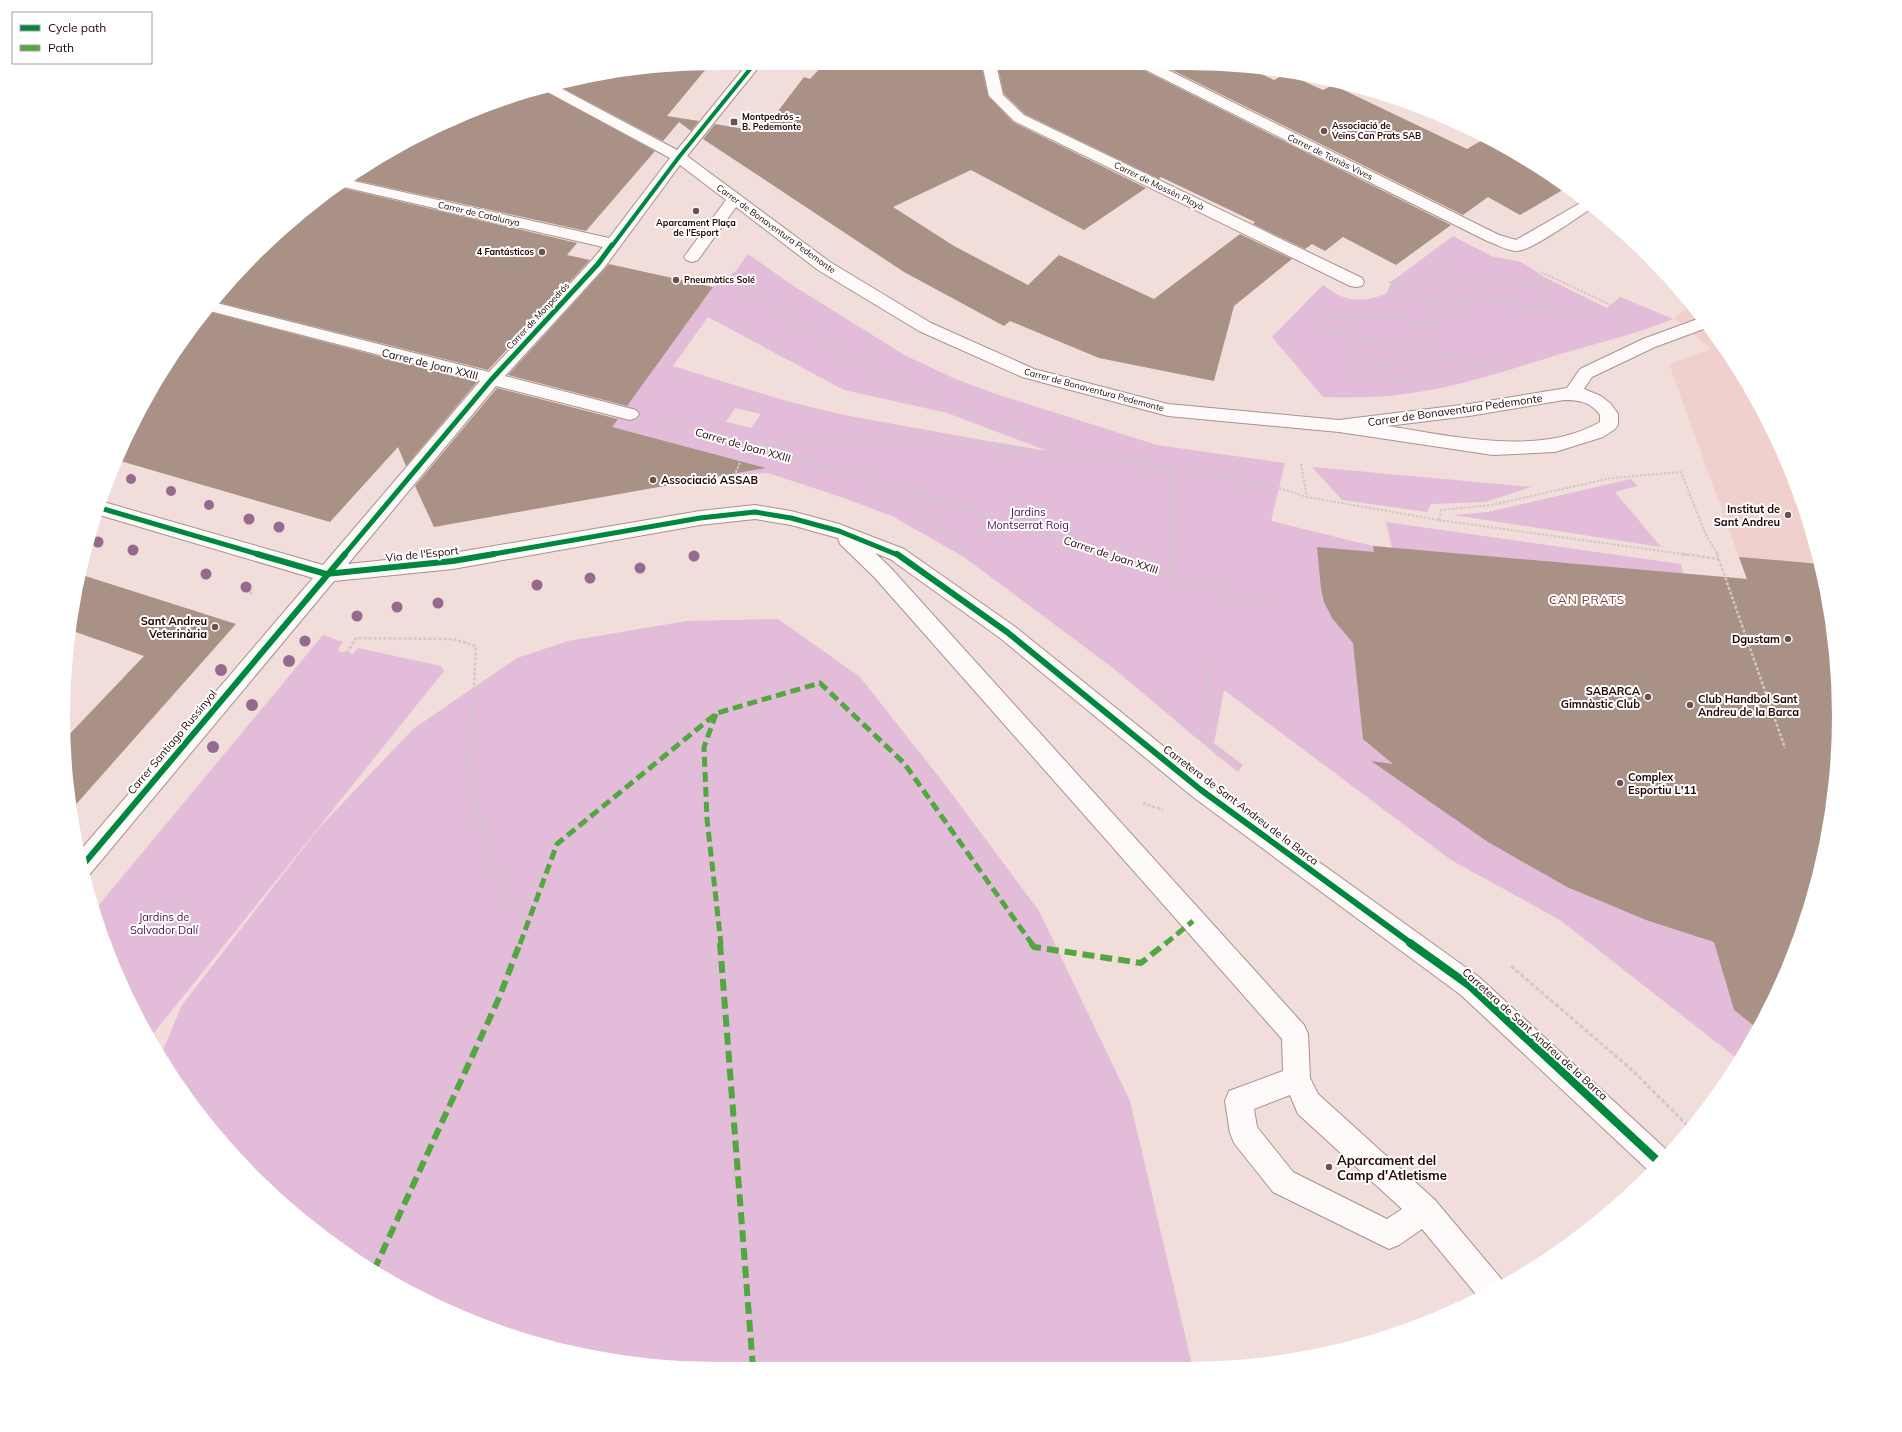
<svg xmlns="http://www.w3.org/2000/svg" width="1902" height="1432" font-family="Mulish,sans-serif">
<rect width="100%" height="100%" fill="#f1ddda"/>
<path fill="#efd0cc" d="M1692,305L1704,319L1772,427L1817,547L1820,564L1739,557L1669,364L1711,349L1674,318Z"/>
<g fill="#e3bcd9" fill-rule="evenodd">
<path d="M1453,236L1491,256L1521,262L1546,278L1607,308L1620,297L1673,319C1637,334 1598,343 1560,354C1509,370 1458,387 1405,394C1378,398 1350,398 1323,397L1272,337L1323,285C1344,302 1363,304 1387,293L1391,282Z"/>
<path d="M748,254L792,285L906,356L958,380L993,393L1157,445L1285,463L1271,521L1373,546L1392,548L1386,522L1681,564L1683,574L1747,579L1739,557L1820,564L1838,674L1833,801L1804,926L1751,1043L1739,1060L1560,920L1451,860L1224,690L1214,743L1243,765L1238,772L1220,758L1113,668L964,557L892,516L841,497L768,473L737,475L738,461L610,427L713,287L736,271ZM708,317L844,390L947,413L1048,451L982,440L844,415L786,401L673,366ZM735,408L761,414L751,428L726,422Z"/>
<path d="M1312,467L1531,487L1485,502L1431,504L1427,512L1342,500Z"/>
<path d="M1631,479L1637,486L1615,492L1661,547L1454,515L1488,512Z"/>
<path d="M778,619L860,677L946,786L1039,911L1130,1101L1193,1369L673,1368L547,1347L466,1319L390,1282L286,1207L198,1113L160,1057L182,1005L319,828L413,729L517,658L568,641L687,621Z"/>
<path d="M323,635L343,642L338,649L339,651L343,653L344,651L353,654L358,648L441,666L444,671L149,1039L98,926L94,911Z"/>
</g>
<g fill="#aa9186">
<path d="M711,63L667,116L699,121L691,131L679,122L663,141L555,84L631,69Z"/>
<path d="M825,63L981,64L988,96L1013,122L1146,188L1084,230L971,170L893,207L954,246L1028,285L1059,255L1154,299L1240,234L1292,259L1234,306L1214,381L1099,358L1010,321L1004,326L904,272L703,139L715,124L762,132L804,77L810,79Z"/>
<path d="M997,64H1137L1139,68L1451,225L1396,265L1343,237L1325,251L1312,244L1305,249L1253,224L1255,222L1161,177L1159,179L1025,114L1004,94Z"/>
<path d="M1160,64H1228L1248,68L1274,80L1285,74L1290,75L1323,90L1333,85L1467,149L1484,139L1549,173L1566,188L1520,215L1488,197L1463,215Z"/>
<path d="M539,88L655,151L586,231L350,179L389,151L466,113Z"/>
<path d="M338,187L577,243L567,255L590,260L488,370L213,301L225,285L286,225Z"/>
<path d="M609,264L713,287L627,406L508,375Z"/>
<path d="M205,311H206L477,382L406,466L398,447L330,522L117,460L130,427L173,353Z"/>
<path d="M497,388L618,419L612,427L766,468L434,527L415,486Z"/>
<path d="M1373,546L1747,579L1739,557L1820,564L1838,674L1833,801L1804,926L1758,1029L1734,1010L1714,942L1646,920L1567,887L1488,842L1371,761L1393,764L1363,739L1353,643L1332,618L1324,602L1321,589L1317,547L1374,552Z"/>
<path d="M79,574L236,624L71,810L64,759V740L144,656L70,630L76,589Z"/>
</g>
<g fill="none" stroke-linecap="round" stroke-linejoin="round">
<defs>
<g id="minor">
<path d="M748,63H762L687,156L830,262L931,323L1034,369L1168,404L1339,420L1469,404L1567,388L1580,369L1643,339L1703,317L1709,327L1655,347L1592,377L1584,389L1601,396L1611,404L1618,414V425L1615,429L1603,437L1555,452L1493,455L1339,432L1168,416L1022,377L919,331L818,270L736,207L698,260L692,262L686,260L684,257L726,200L680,165L604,268L505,376L636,410L639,414L636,418L630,420L496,386L348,564L453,553L700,511L755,505L791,511L839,524L904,549L1014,626L1209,783L1479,977L1670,1153L1650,1172L1461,995L1193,797L1000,638L890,559L875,553L889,566L1304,1025L1308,1034L1310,1078L1318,1094L1435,1200L1503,1281L1505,1285L1479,1298L1422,1229L1399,1245L1389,1249L1273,1192L1234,1143L1230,1133L1225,1101L1229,1091L1283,1071L1282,1039L875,578L840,544L838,538L834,537L791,525L755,519L700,525L453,569L334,581L90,874L84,876L78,853L313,578L96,514L100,501L323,565L480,381L206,310L213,302L489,372L592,260L603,247L339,186L349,180L609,238L670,158L540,88L553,84L677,150ZM1564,400C1579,400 1591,402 1600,415V422C1540,457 1452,436 1387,426L1469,416ZM1290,1095L1298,1114L1402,1209L1387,1219L1293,1172L1257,1127L1254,1109Z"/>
<path d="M982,64H996L1003,95L1024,115L1362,278L1364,282L1362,286L1356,287L1350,286L1014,121L989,96Z"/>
<path d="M1138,64H1156L1499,235L1516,240L1582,202L1592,208C1578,217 1531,251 1517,251C1508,251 1496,244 1487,241L1140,67Z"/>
</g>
</defs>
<use href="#minor" stroke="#a9928f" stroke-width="2"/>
<g stroke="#cfc9c8" stroke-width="2" stroke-dasharray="2.5 1.5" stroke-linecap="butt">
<path d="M1541,272L1611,305"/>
<path d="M1389,282H1418L1451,254"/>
<path d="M717,283L736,281C788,314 837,353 892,380C947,408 1007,427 1065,446L1069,455L1169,466L1279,488L1307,497L1439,520L1441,510L1492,505L1611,478L1681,472L1706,535L1718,555"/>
<path d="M1389,294L1414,296L1439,304V307L1424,322"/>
<path d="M1463,300L1414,296L1418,282L1488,277L1544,289L1549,283L1534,275"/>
<path d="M1412,352C1439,349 1473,362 1499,370"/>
<path d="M1423,380L1484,369L1487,365"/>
<path d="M1414,381H1384L1352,374L1349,367C1370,369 1397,369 1412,352L1365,338L1329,332L1318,323L1328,317L1401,318L1430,325L1453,312L1463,300L1495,301L1624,317"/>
<path d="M663,423L747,444L775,454L883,482L1110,555"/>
<path d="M1301,464L1307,497"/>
<path d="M1169,466V555"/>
<path d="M733,480L747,444L968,443L1057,457L1069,455"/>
<path d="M883,482L885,493L916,507L963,551L960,555"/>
<path d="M1439,520L1689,555"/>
</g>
<g stroke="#cfc9c8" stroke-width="2.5" stroke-dasharray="3 2" stroke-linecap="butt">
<path d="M1107,554L1228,594L1271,605"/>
<path d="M1169,554V575"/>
<path d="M1682,554L1719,559"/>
<path d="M1717,554L1785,748"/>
<path d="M250,594L253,589"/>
<path d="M347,653L356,638L453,639L476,646L473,705L467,768L491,865L527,924"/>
<path d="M1208,670L1210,744L1230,761"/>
<path d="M1143,803L1163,810"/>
</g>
<path stroke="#cfc9c8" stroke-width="3" stroke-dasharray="4 2.5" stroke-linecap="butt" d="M1511,966L1632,1070L1690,1128"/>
<use href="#minor" fill="#fdfaf9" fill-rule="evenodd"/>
<g stroke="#53a740" stroke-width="5" stroke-dasharray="10 5" stroke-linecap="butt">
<path d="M716,714L704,747L707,819L721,944"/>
<path d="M520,944L557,844L717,713L820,683L904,763L1032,944"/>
<path d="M1165,944L1193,921"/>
</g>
<g stroke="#53a740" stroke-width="6" stroke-dasharray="12 6" stroke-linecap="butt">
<path d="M720,943L753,1368"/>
<path d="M1031,943L1034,947L1141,963L1166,943"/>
<path d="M374,1270L499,998L520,943"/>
</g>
<defs>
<path id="cycleway-far3" d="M612,246L679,157L755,63"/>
<g id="cycleway-far2">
<path d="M97,507L261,555"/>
<path d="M344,555L491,380L598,264L612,245"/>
<path d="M488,555L700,518L755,512L791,518L839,531L898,555"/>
</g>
<g id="cycleway-far1">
<path d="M257,554L326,574L453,561L494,554"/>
<path d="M897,554L1007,632L1201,790L1412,944"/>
<path d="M82,866L345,554"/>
</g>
<path id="cycleway" d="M1410,943L1470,986L1660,1163"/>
</defs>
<use href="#cycleway-far3" stroke="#fff" stroke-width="5.5"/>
<use href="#cycleway-far2" stroke="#fff" stroke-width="7"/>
<use href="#cycleway-far1" stroke="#fff" stroke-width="8"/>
<use href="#cycleway" stroke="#fff" stroke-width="10"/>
<use href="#cycleway-far3" stroke="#00873e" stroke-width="4"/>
<use href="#cycleway-far2" stroke="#00873e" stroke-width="5"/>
<use href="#cycleway-far1" stroke="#00873e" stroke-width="6"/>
<use href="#cycleway" stroke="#00873e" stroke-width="8"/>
</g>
<g fill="#966a8e">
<circle cx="131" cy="479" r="5"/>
<circle cx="171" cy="491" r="5"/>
<circle cx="209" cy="505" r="5"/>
<circle cx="249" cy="519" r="5.5"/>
<circle cx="279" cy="527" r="5.5"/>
<circle cx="98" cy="542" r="5.5"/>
<circle cx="133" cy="550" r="5.5"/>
<circle cx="694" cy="556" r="5.5"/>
<circle cx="640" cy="568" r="5.5"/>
<circle cx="206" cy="574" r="5.5"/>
<circle cx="590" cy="578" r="5.5"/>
<circle cx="537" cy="585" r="5.5"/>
<circle cx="246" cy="587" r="5.5"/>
<circle cx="438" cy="603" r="5.5"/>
<circle cx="397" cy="607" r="5.5"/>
<circle cx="357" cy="616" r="5.5"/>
<circle cx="305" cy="641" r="5.5"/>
<circle cx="289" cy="661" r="6"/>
<circle cx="221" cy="670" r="6"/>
<circle cx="252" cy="705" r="6"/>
<circle cx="213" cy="747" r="6"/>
</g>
<g fill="#6b5150" stroke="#fff" stroke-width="1.5">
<rect x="730" y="118" width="8" height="8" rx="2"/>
<circle cx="1324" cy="131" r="4"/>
<circle cx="696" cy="211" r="4"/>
<circle cx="542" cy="252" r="4"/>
<circle cx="676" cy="280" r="4"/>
<circle cx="653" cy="480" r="4"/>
<circle cx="1788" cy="515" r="4"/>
<circle cx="215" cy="627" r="4"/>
<circle cx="1788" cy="639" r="4"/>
<circle cx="1648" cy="697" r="4"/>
<circle cx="1690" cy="705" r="4"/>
<circle cx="1620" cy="783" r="4"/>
<circle cx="1329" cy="1167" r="4"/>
</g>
<g text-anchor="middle" stroke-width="4" stroke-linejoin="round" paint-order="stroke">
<g font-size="9" font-weight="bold" fill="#230605" stroke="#fff" text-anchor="start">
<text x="742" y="120">Montpedrós -<tspan x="742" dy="10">B. Pedemonte</tspan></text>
<text x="1332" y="129">Associació de<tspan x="1332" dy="10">Veïns Can Prats SAB</tspan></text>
<text x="696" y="226" text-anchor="middle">Aparcament Plaça<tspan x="696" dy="10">de l'Esport</tspan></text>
<text x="534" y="255" text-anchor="end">4 Fantásticos</text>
<text x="684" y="283">Pneumàtics Solé</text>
</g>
<g font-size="9" fill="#230605" stroke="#fff">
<text transform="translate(1330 157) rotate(26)" y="3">Carrer de Tomàs Vives</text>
<text transform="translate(1159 186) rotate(26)" y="3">Carrer de Mossèn Playà</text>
<text transform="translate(479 214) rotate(13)" y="3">Carrer de Catalunya</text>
<text transform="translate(776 229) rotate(36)" y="3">Carrer de Bonaventura Pedemonte</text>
<text transform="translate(538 316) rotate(-47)" y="3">Carrer de Monpedrós</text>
<text transform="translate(1094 390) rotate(15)" y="3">Carrer de Bonaventura Pedemonte</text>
</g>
<g font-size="11" fill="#230605" stroke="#fff">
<text transform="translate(430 364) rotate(14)" y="4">Carrer de Joan XXIII</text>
<text transform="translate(1455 410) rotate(-8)" y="4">Carrer de Bonaventura Pedemonte</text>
<text transform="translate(743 445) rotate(16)" y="4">Carrer de Joan XXIII</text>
<text transform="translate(422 554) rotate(-6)" y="4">Via de l'Esport</text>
<text transform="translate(1111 555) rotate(18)" y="4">Carrer de Joan XXIII</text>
<text transform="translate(172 742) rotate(-50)" y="4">Carrer Santiago Russinyol</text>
<text transform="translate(1241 805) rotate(37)" y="4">Carretera de Sant Andreu de la Barca</text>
<text transform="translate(1535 1034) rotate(42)" y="4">Carretera de Sant Andreu de la Barca</text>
</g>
<g font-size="11" font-weight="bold" fill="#230605" stroke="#fff" text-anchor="end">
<text x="661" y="484" text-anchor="start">Associació ASSAB</text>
<text x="1780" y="513">Institut de<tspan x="1780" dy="13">Sant Andreu</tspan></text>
<text x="207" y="625">Sant Andreu<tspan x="207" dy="13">Veterinària</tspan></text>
<text x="1780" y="643">Dgustam</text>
<text x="1640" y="695">SABARCA<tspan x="1640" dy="13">Gimnàstic Club</tspan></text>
<text x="1698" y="703" text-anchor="start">Club Handbol Sant<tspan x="1698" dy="13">Andreu de la Barca</tspan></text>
<text x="1628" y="781" text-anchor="start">Complex<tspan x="1628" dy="13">Esportiu L'11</tspan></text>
</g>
<g font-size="11" fill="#4c0b50" stroke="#fff">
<text x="1028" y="516">Jardins<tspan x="1028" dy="13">Montserrat Roig</tspan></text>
<text x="164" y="921">Jardins de<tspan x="164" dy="13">Salvador Dalí</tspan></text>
</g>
<g font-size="12" letter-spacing="1" fill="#823833" stroke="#fff">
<text x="1587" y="604">CAN PRATS</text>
</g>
<g font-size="13" font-weight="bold" fill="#230605" stroke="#fff" text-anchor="start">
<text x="1337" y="1165">Aparcament del<tspan x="1337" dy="15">Camp d'Atletisme</tspan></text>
</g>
</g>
<path d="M0 0H1902V1432H0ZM716 70H1186A646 646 0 0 1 1832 716V716A646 646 0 0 1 1186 1362H716A646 646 0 0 1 70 716V716A646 646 0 0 1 716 70Z" fill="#fff" fill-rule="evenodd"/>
<rect x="12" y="12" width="140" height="52" fill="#ffffff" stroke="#a79b9b"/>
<rect x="20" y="25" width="20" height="6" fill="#00873e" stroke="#a79b9b"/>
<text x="48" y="32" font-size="12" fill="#230605">Cycle path</text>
<rect x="20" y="45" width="20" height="6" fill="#53a740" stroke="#a79b9b"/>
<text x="48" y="52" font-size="12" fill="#230605">Path</text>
</svg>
